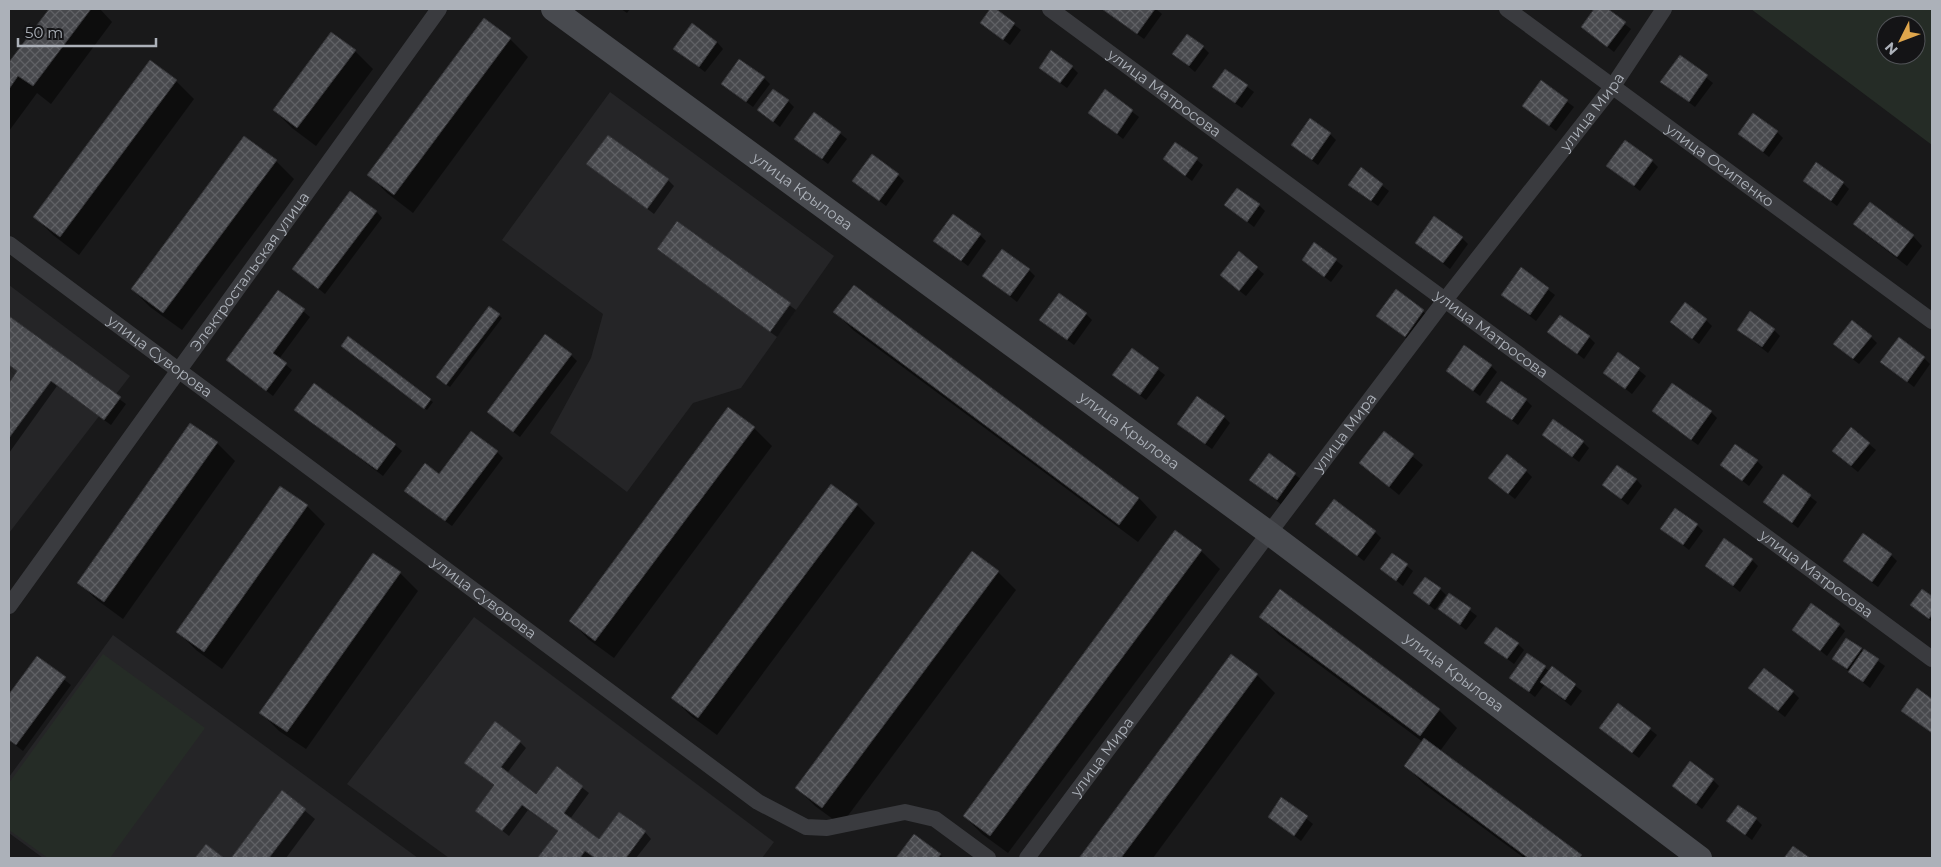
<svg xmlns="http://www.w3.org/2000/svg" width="1941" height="867" font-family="Montserrat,sans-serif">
<defs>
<pattern id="building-cross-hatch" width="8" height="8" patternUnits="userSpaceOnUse" patternTransform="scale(1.25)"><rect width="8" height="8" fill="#48494d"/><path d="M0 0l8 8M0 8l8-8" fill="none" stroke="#606165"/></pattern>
</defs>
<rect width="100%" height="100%" fill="#19191a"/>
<g fill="#252527">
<path d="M610,92L834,256L741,388L693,403L627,492L550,433L591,358L603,314L502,240Z"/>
<path d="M9,285L130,376L9,533Z"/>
<path d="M474,617L774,842L762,858H449L347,784Z"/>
<path d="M113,635L418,858H43L9,833V777Z"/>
</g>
<g fill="#252c26" fill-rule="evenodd">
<path d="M1751,9H1932V145ZM1886,25H1916V55H1886Z"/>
<path d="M103,654L205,728L110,858H48L9,830V783Z"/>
</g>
<g fill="#0007">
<path d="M50,9H100L112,22L51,104L37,93L9,131V64Z"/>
<path d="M621,9H630L627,13Z"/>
<path d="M992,9H994L1021,30L1010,45L981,23Z"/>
<path d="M1102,9H1156L1162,14L1144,39Z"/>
<path d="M1596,9H1605L1631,29L1614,52L1582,27Z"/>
<path d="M484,20L510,39L528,57L413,213L387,193L369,175Z"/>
<path d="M717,42L723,49L705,72L675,49Z"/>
<path d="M1203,47L1209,53L1195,72L1174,54Z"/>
<path d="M355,51L373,69L316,146L292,128L274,110Z"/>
<path d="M1680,57L1713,83L1695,107L1662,82Z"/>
<path d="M150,62L176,81L194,99L79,255L53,235L35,217Z"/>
<path d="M1072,67L1078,73L1067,88L1040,68Z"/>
<path d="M1226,71L1254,92L1242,108L1220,93Z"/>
<path d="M764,78L770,84L753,107L722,84Z"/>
<path d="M1541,82L1574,107L1556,131L1524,106Z"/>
<path d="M1105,91L1139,117L1123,139L1090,112Z"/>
<path d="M788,101L794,107L780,127L759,110Z"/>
<path d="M814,113L847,139L828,164L796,139Z"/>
<path d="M1777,132L1783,138L1769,157L1740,134Z"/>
<path d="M1330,134L1336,140L1318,165L1292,145Z"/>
<path d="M1176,143L1203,165L1192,181L1164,159Z"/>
<path d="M276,161L294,179L182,330L150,307L132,289Z"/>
<path d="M1652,161L1658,167L1640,191L1608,166Z"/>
<path d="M588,164L668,180L674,186L654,214Z"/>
<path d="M1361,169L1389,191L1378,206L1349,185Z"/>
<path d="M898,175L904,181L886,206L853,181Z"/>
<path d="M1804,181L1843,183L1849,189L1837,206Z"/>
<path d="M1226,205H1259L1265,211L1254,227Z"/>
<path d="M376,211L382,218L325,294L294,269Z"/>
<path d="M678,222L796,310L777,337L658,249Z"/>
<path d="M1855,224L1913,236L1922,246L1907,266L1864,233Z"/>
<path d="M980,235L986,241L968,266L935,241Z"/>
<path d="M1462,238L1468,244L1450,269L1417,243Z"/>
<path d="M1315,244L1343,266L1331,282L1303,260Z"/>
<path d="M1239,253L1264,274L1246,296L1227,281Z"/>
<path d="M1521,269L1555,295L1536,321L1502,294Z"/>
<path d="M1029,270L1035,276L1017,302L984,276Z"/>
<path d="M854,287L1139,498L1157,517L1138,542L853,330L835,312Z"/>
<path d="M279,291L310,317L279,359L292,370L273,396L227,360Z"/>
<path d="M1396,291L1430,317L1411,342L1378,316Z"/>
<path d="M1086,314L1092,320L1074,345L1041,320Z"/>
<path d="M499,315L502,318L450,387L440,380Z"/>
<path d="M9,318L126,404L111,425L57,386L9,453V385L18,372L9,365Z"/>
<path d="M1706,320L1712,326L1699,344L1671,322Z"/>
<path d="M1738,330H1774L1780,336L1768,353Z"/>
<path d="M1549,332L1589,337L1595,343L1584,359Z"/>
<path d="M1871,337L1877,343L1859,364L1841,350Z"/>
<path d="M345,349L430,400L433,402L427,410Z"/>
<path d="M1132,350L1165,375L1146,400L1113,375Z"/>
<path d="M1619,354L1646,376L1632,394L1605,373Z"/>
<path d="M571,355L577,361L520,437L488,412Z"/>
<path d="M1924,358L1930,364L1914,387L1882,362Z"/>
<path d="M1491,366L1497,372L1480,396L1447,371Z"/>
<path d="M1526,400L1532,406L1518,425L1487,401Z"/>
<path d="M728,409L754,428L772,446L614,658L588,639L570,620Z"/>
<path d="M296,410L395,445L402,451L383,476Z"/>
<path d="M1653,411L1711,412L1717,418L1698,445Z"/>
<path d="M1224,417L1230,423L1212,449L1185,430Z"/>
<path d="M1851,429L1876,450L1858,472L1839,457Z"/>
<path d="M1384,433L1423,465L1399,495L1360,463Z"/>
<path d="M1543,435L1583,442L1589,448L1579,462Z"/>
<path d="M217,443L235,461L123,619L97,600L78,582Z"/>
<path d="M497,452L503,458L452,526L412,497L439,476Z"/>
<path d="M1269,455L1302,480L1283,506L1251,480Z"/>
<path d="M1757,461L1763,467L1749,486L1722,465Z"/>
<path d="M1526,471L1532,477L1515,499L1496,484Z"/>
<path d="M1783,476L1817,502L1798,528L1764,502Z"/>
<path d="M1636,479L1642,486L1628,505L1604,485Z"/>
<path d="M857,505L875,523L717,735L691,716L673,698Z"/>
<path d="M307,506L325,524L222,669L196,650L178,632Z"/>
<path d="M1316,524L1375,532L1381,538L1364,561Z"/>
<path d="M1697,525L1703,531L1689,550L1662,529Z"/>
<path d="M1175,532L1201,551L1220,569L1008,853L982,834L964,816Z"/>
<path d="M972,553L998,572L1016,590L841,825L815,806L797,788Z"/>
<path d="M1392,554L1413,571L1403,586L1382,569Z"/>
<path d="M1891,555L1897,561L1878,587L1851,567Z"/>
<path d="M1752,560L1758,566L1740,592L1706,565Z"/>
<path d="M400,573L418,591L306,749L279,731L261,713Z"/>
<path d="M1440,589L1446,595L1435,610L1414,593Z"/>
<path d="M1922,590L1932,598V622L1912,605Z"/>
<path d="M1450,595L1477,616L1466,630L1439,609Z"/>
<path d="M1261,617L1439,710L1457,728L1440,751L1583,858H1524L1424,784L1405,765L1423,742L1279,635Z"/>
<path d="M1839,625L1845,631L1827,656L1794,630Z"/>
<path d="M1486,643L1518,644L1524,650L1514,664Z"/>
<path d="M1861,649L1885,666L1870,688L1833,659Z"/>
<path d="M1527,655L1549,671L1552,668L1582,691L1571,706L1544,685L1535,697L1511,678Z"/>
<path d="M1231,656L1257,675L1275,693L1153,858H1081Z"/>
<path d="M37,658L71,685L23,751L9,740V696Z"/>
<path d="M1918,690L1932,700V733L1903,711Z"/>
<path d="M1793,692L1799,698L1785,717L1756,694Z"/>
<path d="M1618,704L1657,735L1639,758L1607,734Z"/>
<path d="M520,742L526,748L507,773L537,795L557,768L589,793L570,819L599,841L645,832L651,839L636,858H595L592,856L590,858H541L540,857L559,832L528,810L509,836L477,811L495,786L465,763Z"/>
<path d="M1713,780L1719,786L1702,809L1673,786Z"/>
<path d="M282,792L315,819L286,858H233Z"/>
<path d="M1282,799L1313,824L1301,841L1269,816Z"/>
<path d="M1756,819L1762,825L1752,840L1728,821Z"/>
<path d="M914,836L940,855L944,858H898Z"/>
</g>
<g fill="url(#building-cross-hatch)" stroke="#333336">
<path d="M49,9H91L33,86L18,76L9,89V62Z"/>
<path d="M990,9H996L1015,23L1003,40L980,23Z"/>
<path d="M1102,9H1155L1137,34Z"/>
<path d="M1594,9H1608L1626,22L1607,47L1581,27Z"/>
<path d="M484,18L511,38L394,195L367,175Z"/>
<path d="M692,23L717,42L699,67L673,49Z"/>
<path d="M331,32L356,50L297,128L273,110Z"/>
<path d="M1187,34L1204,46L1189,66L1172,54Z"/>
<path d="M1051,50L1073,66L1060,83L1039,68Z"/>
<path d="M1680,55L1708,75L1689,102L1660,82Z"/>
<path d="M739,59L765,77L746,102L721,84Z"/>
<path d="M150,60L177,80L60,237L33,217Z"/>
<path d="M1225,69L1248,85L1235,103L1212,87Z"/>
<path d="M1541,80L1568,100L1549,126L1522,106Z"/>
<path d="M773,89L789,100L773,122L757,110Z"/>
<path d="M1105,89L1133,110L1117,134L1088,113Z"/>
<path d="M814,112L841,132L822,159L794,139Z"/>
<path d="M1753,113L1778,131L1763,152L1738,134Z"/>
<path d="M1310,118L1331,133L1312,160L1291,145Z"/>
<path d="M608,135L669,179L647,209L586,164Z"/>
<path d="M244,136L277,160L163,313L131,289Z"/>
<path d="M1625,140L1653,160L1634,186L1606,166Z"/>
<path d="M1175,142L1198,158L1185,176L1163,159Z"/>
<path d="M872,154L899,174L879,201L852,181Z"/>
<path d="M1816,162L1844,182L1831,201L1803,181Z"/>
<path d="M1361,167L1383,184L1371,201L1348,185Z"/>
<path d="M1237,188L1260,204L1247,222L1224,205Z"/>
<path d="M350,191L377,211L318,289L292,269Z"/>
<path d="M1870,202L1914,235L1897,257L1853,224Z"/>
<path d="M953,214L981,234L961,261L933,241Z"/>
<path d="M1434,216L1463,237L1443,263L1415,243Z"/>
<path d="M677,221L791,303L770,332L657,249Z"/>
<path d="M1314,242L1337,259L1324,277L1302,260Z"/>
<path d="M1002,249L1030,269L1010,296L982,276Z"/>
<path d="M1239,251L1258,267L1239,291L1220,275Z"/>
<path d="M1521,267L1549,288L1530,315L1501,295Z"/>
<path d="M854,285L1139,498L1119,525L833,312Z"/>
<path d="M1396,289L1424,310L1405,337L1376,316Z"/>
<path d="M278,290L305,309L273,353L287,363L266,391L226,360Z"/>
<path d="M1059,293L1087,313L1067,340L1039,320Z"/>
<path d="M1685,302L1707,319L1692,339L1670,322Z"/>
<path d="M489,306L500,314L446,385L436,377Z"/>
<path d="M1750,311L1775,329L1762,347L1737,330Z"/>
<path d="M1560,315L1590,336L1577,354L1547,332Z"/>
<path d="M9,316L121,397L104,420L51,381L9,438V383L17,371L9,365Z"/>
<path d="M1852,320L1872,336L1853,359L1833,344Z"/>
<path d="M545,334L572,354L513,432L487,412Z"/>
<path d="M348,336L431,399L424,409L341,346Z"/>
<path d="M1899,337L1925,357L1907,382L1880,362Z"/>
<path d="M1464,345L1492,365L1473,391L1446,371Z"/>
<path d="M1132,348L1159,368L1140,395L1112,375Z"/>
<path d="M1618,352L1640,368L1625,389L1603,373Z"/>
<path d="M1501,381L1527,399L1512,420L1486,402Z"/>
<path d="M314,383L396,444L377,470L294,410Z"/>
<path d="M1672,383L1712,411L1691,440L1652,411Z"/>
<path d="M1197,396L1225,416L1205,444L1177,424Z"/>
<path d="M728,407L755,427L595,641L569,621Z"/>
<path d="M1553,419L1584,441L1572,457L1542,435Z"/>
<path d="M190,423L218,442L104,602L77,583Z"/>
<path d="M1851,427L1870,443L1851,466L1832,451Z"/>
<path d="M471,431L498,451L445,521L404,491L425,463L439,474Z"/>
<path d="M1384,431L1414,454L1389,487L1359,463Z"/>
<path d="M1735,444L1758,460L1742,481L1720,465Z"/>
<path d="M1269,453L1296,473L1277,500L1249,480Z"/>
<path d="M1507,454L1527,470L1508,494L1488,478Z"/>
<path d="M1617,465L1637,479L1621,499L1602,485Z"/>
<path d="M1783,474L1811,495L1792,523L1763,502Z"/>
<path d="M831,484L858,504L698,718L671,698Z"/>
<path d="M280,486L308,505L204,652L176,632Z"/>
<path d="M1334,499L1376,531L1357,556L1315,524Z"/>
<path d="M1675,508L1698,524L1683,545L1660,529Z"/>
<path d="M1175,530L1202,550L990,836L963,816Z"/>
<path d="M1863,533L1892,554L1872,582L1843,561Z"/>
<path d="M1724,538L1753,559L1733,586L1705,566Z"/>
<path d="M972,551L999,571L822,808L795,788Z"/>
<path d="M373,553L401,572L287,732L259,713Z"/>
<path d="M1392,553L1408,564L1396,581L1380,569Z"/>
<path d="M1425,577L1441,588L1429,605L1413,593Z"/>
<path d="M1280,589L1440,709L1420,736L1259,617Z"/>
<path d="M1922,589L1932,596V614L1929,619L1910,605Z"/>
<path d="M1449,593L1471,608L1460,625L1438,609Z"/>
<path d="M1811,603L1840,624L1820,651L1792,630Z"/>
<path d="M1496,627L1519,643L1507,659L1484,643Z"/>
<path d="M1846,638L1862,648L1847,669L1832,659Z"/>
<path d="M1864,649L1879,659L1863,682L1848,672Z"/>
<path d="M1527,653L1546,666L1529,692L1509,678Z"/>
<path d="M1231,654L1258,674L1121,858H1079Z"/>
<path d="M37,656L66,677L16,745L9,740V694Z"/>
<path d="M1552,666L1576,684L1565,700L1540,682Z"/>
<path d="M1764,668L1794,691L1778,711L1748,688Z"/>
<path d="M1917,688L1932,699V733L1901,711Z"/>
<path d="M1618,703L1651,728L1632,753L1599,728Z"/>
<path d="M495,721L521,741L501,767L536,794L557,766L583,786L564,813L599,839L619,812L646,831L626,858H595L585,851L580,858H540L538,857L558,831L522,805L502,831L475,811L494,785L464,763Z"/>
<path d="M1424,738L1582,855L1579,858H1528L1404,766Z"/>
<path d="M1690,761L1714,779L1696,804L1672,786Z"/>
<path d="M282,790L306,809L269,858H231Z"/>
<path d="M1281,797L1308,816L1294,836L1268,817Z"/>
<path d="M1738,805L1757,818L1745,835L1726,821Z"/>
<path d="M914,834L941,854L938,858H896Z"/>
<path d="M206,844L224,858H195Z"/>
<path d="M1793,846L1810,858H1784Z"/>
</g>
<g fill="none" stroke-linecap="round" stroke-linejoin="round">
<g stroke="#3a3b3f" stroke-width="16">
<path id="s1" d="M1050,9L1932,659"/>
<path id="s2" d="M1507,9L1932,321"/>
<path id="s3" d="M9,244L758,802L806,827L827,828L905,812L935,819L988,858"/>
<path id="s4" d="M9,606L439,9"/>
<path id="s5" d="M1027,858L1269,533L1445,300L1613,86L1664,9"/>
</g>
<path stroke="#484a4f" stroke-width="24" id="s6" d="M553,9L1269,533L1700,858"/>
</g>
<g text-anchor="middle" stroke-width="4.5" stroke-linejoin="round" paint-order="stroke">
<g font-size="15" fill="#acb1b9" stroke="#141416">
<text dy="5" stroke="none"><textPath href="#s1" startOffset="142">улица Матросова</textPath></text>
<text dy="5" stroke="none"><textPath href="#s5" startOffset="936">улица Мира</textPath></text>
<text dy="5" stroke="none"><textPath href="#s2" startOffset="264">улица Осипенко</textPath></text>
<text dy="5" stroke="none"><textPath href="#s6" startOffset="309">улица Крылова</textPath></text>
<text dy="5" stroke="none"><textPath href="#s4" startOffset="412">Электростальская улица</textPath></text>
<text dy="5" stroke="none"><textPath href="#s1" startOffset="548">улица Матросова</textPath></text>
<text dy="5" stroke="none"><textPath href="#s3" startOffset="188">улица Суворова</textPath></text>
<text dy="5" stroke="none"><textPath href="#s6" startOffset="714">улица Крылова</textPath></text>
<text dy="5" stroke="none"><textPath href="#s5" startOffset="531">улица Мира</textPath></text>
<text dy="5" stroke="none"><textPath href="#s1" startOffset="952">улица Матросова</textPath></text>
<text dy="5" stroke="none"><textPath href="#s3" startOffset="592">улица Суворова</textPath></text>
<text dy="5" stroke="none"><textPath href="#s6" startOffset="1119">улица Крылова</textPath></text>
<text dy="5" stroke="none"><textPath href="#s5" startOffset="126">улица Мира</textPath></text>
</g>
</g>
<rect width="1941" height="867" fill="none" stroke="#acb1b9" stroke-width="20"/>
<g transform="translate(1901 40) rotate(228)"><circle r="24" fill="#141416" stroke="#515357"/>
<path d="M0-4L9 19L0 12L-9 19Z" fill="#dfa64c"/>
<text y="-8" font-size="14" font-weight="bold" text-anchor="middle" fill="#acb1b9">N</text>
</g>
<path d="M18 38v8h138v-8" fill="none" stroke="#acb1b9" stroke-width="2.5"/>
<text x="25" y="38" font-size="15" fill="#acb1b9" stroke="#141416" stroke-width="4" paint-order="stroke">50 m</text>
</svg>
